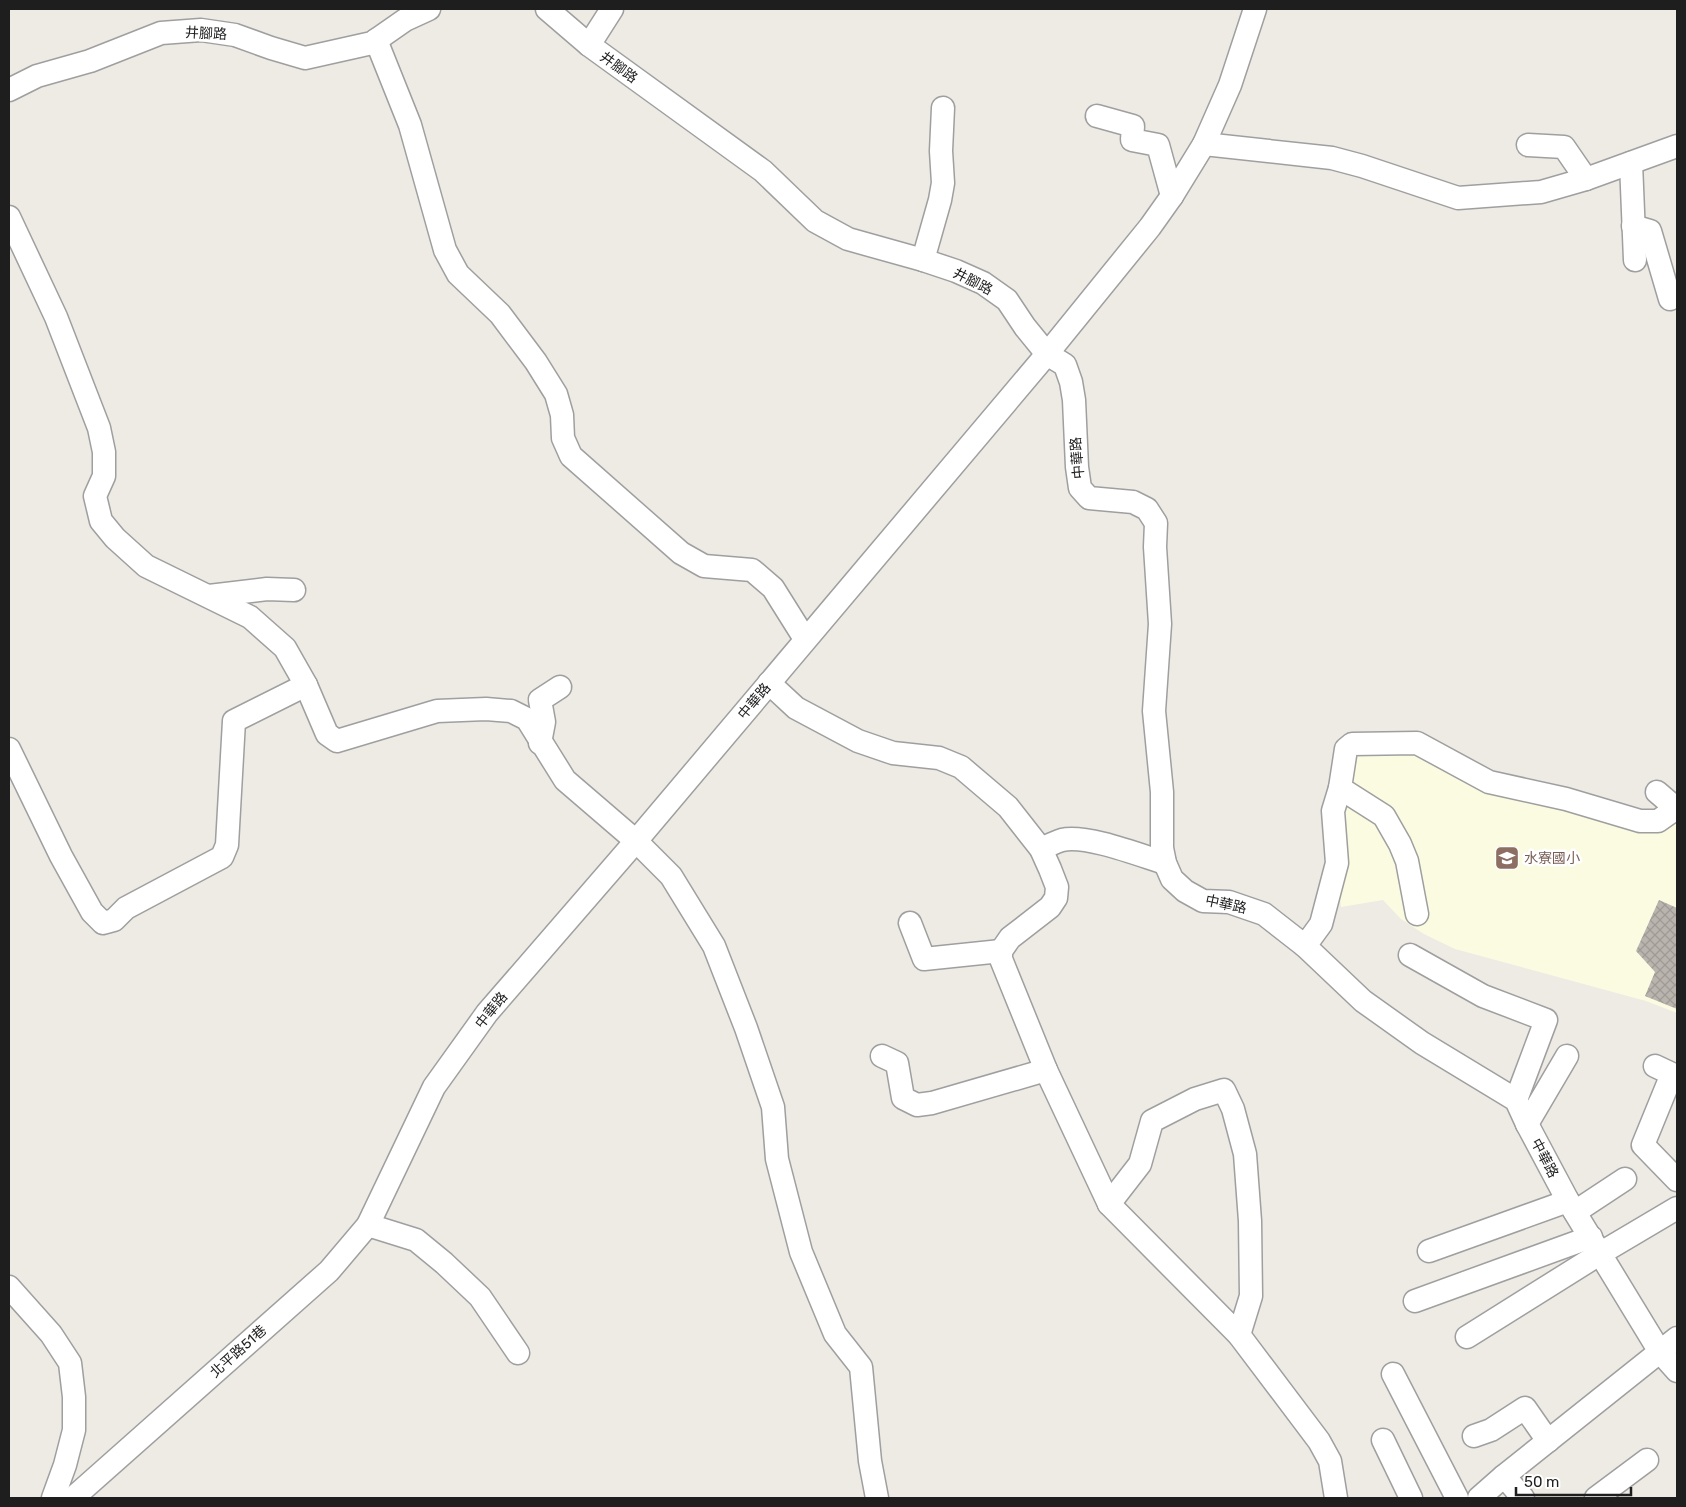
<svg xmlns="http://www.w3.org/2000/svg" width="1686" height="1507" font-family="Rubik,'Noto Sans TC',sans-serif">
<defs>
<pattern id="building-cross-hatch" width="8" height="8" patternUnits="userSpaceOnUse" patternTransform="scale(1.25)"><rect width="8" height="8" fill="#bab4ae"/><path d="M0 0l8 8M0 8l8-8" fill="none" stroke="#9f9a95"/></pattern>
</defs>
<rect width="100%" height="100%" fill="#eeebe5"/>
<path fill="#fbfbe1" d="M1349,732L1423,733L1436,747L1482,776L1641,816L1677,814V1013L1646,1001L1455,949L1424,934L1401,919L1383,900L1341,907L1330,785Z"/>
<path fill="url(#building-cross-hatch)" d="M1659,900L1677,908V1009L1645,996L1655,972L1636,951Z"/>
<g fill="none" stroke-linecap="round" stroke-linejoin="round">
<defs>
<g id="minor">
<path d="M547,9L589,45L763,171L815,221L848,239L923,260L956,271L983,283L1007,300L1025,327L1047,354L1065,365L1071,382L1074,400L1077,467L1080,488L1089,498L1133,502L1147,509L1156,523L1155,547L1160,624L1154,711L1162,792V848L1165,863L1172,879L1185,891L1203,901L1229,902L1264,914L1305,946L1363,1001L1422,1043L1516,1100L1527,1124L1568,1201L1660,1352L1677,1371"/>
<path d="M376,40L410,125L445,250L458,274L500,314L536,362L556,394L562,415L563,438L571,456L681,553L704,566L752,570L773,588L805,639"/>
<path d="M589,45L612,9"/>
<path d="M9,90L37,76L90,61L161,33L201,30L235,35L271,48L305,58L372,43L405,20L429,9"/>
<path d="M1097,116L1133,126L1132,140L1158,145L1172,196"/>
<path d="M1204,144L1332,158L1362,166L1458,198L1541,192L1586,179L1677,146"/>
<path d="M1528,145L1564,147L1586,179"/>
<path d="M1631,163L1635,260"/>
<path d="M9,217L56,317L99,428L104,452V476L95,496L101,521L115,538L146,566L250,617L285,648L306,685L327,734L337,741L437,711L486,709L511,711L527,719L565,780L636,841L671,876L714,946L746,1028L773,1107L777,1159L801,1252L835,1334L861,1367L870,1461L877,1498"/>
<path d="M1633,226L1650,231L1670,299"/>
<path d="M923,260L940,200L943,183L941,151L943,108"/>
<path d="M209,596L267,589L294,590"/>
<path d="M769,683L796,708L858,741L893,753L939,758L961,767L1008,807L1041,849L1050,869L1057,887L1056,898L1050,907L1010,938L1001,951V959L1046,1070L1109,1204L1239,1335L1319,1441L1330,1461L1336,1498"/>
<path d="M540,743L544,722L540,700L560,687"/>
<path d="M9,749L61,856L92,912L103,923L114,920L126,908L222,857L227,845L234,721L306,685"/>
<path d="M1041,849C1048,846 1055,842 1062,840C1086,834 1142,856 1165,863"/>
<path d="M1417,914L1407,861L1400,844L1384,816L1340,788L1346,749L1352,744L1417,743L1489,782L1566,799L1640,821H1658L1675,809L1671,804L1657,792"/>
<path d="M910,923L924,959L1001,951"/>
<path d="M1305,946L1321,924L1337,863L1333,811L1340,788"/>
<path d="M1410,955L1483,996L1546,1020L1516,1100"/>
<path d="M882,1056L897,1063L903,1098L917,1105L932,1103L1046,1070"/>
<path d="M1655,1066L1672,1074L1643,1145L1677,1180"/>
<path d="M1527,1124L1567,1056"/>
<path d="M1109,1204L1140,1164L1152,1121L1195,1099L1224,1090L1233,1109L1245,1154L1250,1221L1251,1296L1239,1335"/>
<path d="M1575,1212L1625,1179"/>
<path d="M368,1225L416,1240L444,1263L480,1297L518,1353"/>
<path d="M1429,1251L1568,1201"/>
<path d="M9,1287L51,1334L70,1363L74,1397V1430L65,1465L53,1498"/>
<path d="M1415,1301L1591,1237"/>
<path d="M1467,1337L1601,1253L1677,1208"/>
<path d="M1393,1374L1457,1498"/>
<path d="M1474,1436L1491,1430L1525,1408L1548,1441"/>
<path d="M1383,1440L1411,1498"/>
<path d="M1504,1476L1523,1498"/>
<path d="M73,1498L329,1271L368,1225L434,1087L487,1013L636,841L1047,354L1150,227L1172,196L1204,144L1230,85L1255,9"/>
<path d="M1479,1498L1504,1476L1677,1338"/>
<path d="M1596,1498L1647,1460"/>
</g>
</defs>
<use href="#minor" stroke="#9f9f9f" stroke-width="25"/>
<use href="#minor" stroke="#fff" stroke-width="22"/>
</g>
<defs>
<symbol id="school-square" viewBox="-11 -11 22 22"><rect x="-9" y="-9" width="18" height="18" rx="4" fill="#8d6e63" stroke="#fff"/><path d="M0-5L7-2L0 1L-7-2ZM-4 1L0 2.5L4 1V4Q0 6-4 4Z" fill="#fff"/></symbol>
</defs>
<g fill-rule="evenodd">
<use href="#school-square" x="1493" y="844" width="28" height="28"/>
</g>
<g text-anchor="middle" stroke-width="5" stroke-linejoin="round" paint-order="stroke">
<g font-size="14" fill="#1e1e1e" stroke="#fff">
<text transform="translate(206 33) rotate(3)" y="5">井腳路</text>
<text transform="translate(619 67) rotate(36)" y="5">井腳路</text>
<text transform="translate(973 281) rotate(27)" y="5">井腳路</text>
<text transform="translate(1077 458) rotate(-95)" y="5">中華路</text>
<text transform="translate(754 701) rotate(-50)" y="5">中華路</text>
<text transform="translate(1226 904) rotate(12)" y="5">中華路</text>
<text transform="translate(491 1010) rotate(-51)" y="5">中華路</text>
<text transform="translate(1545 1158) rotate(62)" y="5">中華路</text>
<text transform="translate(238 1351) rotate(-42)" y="5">北平路51巷</text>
</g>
<g font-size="14" fill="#785e54" stroke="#fff" text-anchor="start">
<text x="1524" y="863">水寮國小</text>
</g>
</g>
<rect width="1686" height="1507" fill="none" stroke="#1e1e1e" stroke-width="20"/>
<path d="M1516 1487v8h115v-8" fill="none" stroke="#1e1e1e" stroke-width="2.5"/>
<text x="1524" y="1487" font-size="15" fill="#1e1e1e" stroke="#ffffff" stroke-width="4" paint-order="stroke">50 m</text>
</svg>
